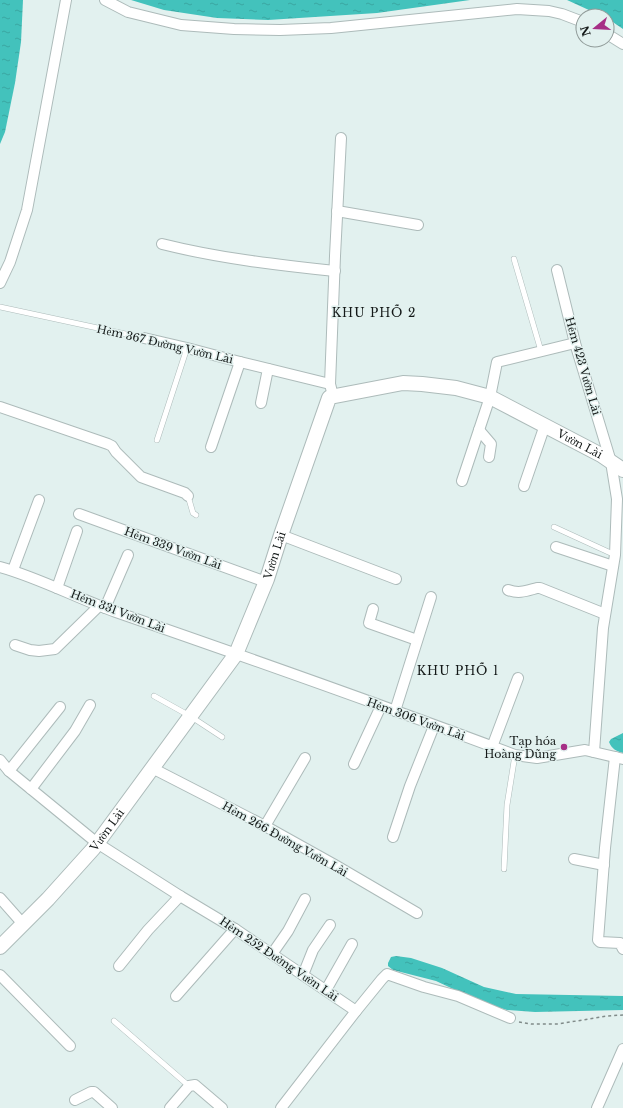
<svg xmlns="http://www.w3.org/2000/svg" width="623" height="1108" font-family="'Libre Baskerville',serif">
<defs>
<pattern id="water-ripples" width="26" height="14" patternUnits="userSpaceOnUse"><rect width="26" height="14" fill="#43c2bc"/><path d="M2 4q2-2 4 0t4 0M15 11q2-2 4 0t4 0" fill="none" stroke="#3aa6a1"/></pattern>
</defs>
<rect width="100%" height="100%" fill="#e2f1ef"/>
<g fill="url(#water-ripples)">
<path d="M0,0H23L21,42L15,83L5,132L0,144Z"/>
<path d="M131,0H470L377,13L268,20L217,18L164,10Z"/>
<path d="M567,0H623V29L607,18V16H602Z"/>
<path d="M623,733V753C616,751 612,749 609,742L611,739Z"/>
<path d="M396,956L411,958L442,968L484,987L516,994L623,996V1010L535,1012L507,1010L483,1003L436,981L393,970L388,966V963L391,957Z"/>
</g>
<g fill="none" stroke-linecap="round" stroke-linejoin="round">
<defs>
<g id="service">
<path d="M514,259L541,351"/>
<path d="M0,307L144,338"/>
<path d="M157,440L187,348"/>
<path d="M188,496L193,513L196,515"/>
<path d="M554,527L615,555"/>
<path d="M154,696L190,716L222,737"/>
<path d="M504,869L507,805L515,755"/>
<path d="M114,1021L189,1086"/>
</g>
<g id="minor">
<path d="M105,0L128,12L181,25L234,29L280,30L331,28L517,9L549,11L562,14L583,22"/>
<path d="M607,34L623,44"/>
<path d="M337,211L418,225"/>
<path d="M162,244C218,258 277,265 335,271"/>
<path d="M557,270L575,343L611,462L617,499L615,555L603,628L594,752"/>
<path d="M0,283L10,262L27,210L66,0"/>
<path d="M144,338L187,348L240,362L330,384"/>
<path d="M333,396L330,384L335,256L341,138"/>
<path d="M261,403L268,369"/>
<path d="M0,407L108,444L112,446L116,452L141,477L185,493L188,496"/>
<path d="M479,430L491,444L489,457"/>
<path d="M211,447L240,362"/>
<path d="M462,481L490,397L497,362L575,343"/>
<path d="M524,486L545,425"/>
<path d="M79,514L266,582"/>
<path d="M281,535L396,579"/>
<path d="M556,547L613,566"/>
<path d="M0,567C40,578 76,598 116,612C249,658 382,705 515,755L537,758L585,750L623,759"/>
<path d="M13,570L39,500"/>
<path d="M57,588L77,531"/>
<path d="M508,590C519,594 526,591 537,588H540L605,614"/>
<path d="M105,608L128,555"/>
<path d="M373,609L369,623L417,640"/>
<path d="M15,645L30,650L39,651L55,649L99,606"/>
<path d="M395,711L431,597"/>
<path d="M492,747L518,678"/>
<path d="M615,757L605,848L598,940L600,942L620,943L623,949"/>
<path d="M0,760L9,771L97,843L180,896L235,929L356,1011L281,1108"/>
<path d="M354,764L381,706"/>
<path d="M152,768L265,826L335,865L417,913"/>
<path d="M9,771L60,707"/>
<path d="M31,789L75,731L90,705"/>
<path d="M265,826L305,758"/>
<path d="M393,837L410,786L434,726"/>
<path d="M574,859L604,865"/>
<path d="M0,898L23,924"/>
<path d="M272,954L288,931L305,899"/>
<path d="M119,966L148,930L180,896"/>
<path d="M0,975L70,1046"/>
<path d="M303,975L313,950L330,925"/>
<path d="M326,990L352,944"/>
<path d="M176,996L235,929"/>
<path d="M356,1011L382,979L387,974L424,987L458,996L510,1018"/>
<path d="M75,1100L91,1092H94L112,1108"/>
<path d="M170,1108L189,1086L195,1085L222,1108"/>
<path d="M597,1108L623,1049"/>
</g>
<g id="secondary">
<path id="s1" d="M0,947L48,899L93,849L236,654L267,579L281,535L329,398L330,397L403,383L422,384L456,388L490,397L601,455L623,470"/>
</g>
</defs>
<use href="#service" stroke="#adbbba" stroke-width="6"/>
<use href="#minor" stroke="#adbbba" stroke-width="12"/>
<use href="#secondary" stroke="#adbbba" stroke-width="16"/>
<path stroke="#808b89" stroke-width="1.5" stroke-dasharray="3 3" stroke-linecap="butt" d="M519,1022L531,1024H558L607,1016L623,1015"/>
<use href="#service" stroke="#fff" stroke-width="5"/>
<use href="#minor" stroke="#fff" stroke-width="10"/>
<use href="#secondary" stroke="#fff" stroke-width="14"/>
</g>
<circle fill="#a62f86" stroke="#e2f1ef" stroke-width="1.5" cx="564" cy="747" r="4"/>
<g text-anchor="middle" stroke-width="3" stroke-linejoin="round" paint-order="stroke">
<g font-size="11" fill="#141918" stroke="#e2f1ef">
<text transform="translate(165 344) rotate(13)" y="4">Hẻm 367 Đường Vườn Lài</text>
<text transform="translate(583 366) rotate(74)" y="4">Hẻm 423 Vườn Lài</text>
<text dy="4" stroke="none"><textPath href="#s1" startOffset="915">Vườn Lài</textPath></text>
<text transform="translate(173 548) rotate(20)" y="4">Hẻm 339 Vườn Lài</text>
<text dy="4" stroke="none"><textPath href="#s1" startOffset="483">Vườn Lài</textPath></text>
<text transform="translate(118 611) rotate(21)" y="4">Hẻm 331 Vườn Lài</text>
<text transform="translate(416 719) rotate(20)" y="4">Hẻm 306 Vườn Lài</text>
<text dy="4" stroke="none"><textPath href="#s1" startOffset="159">Vườn Lài</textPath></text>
<text transform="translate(285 839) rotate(29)" y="4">Hẻm 266 Đường Vườn Lài</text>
<text transform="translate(279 959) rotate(34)" y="4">Hẻm 252 Đường Vườn Lài</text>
</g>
<g font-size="11" fill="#141918" stroke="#e2f1ef" text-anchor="end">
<text x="556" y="745">Tạp hóa<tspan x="556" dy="13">Hoàng Dũng</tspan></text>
</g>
<g font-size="12" letter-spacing="1" fill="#141918" stroke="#e2f1ef">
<text x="374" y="317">KHU PHỐ 2</text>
<text x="458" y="675">KHU PHỐ 1</text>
</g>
</g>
<g transform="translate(595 28) rotate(252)"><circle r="19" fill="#e2f1ef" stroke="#909b99"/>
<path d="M0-3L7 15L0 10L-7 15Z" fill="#a62f86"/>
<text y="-6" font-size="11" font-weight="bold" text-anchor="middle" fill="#141918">N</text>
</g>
</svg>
